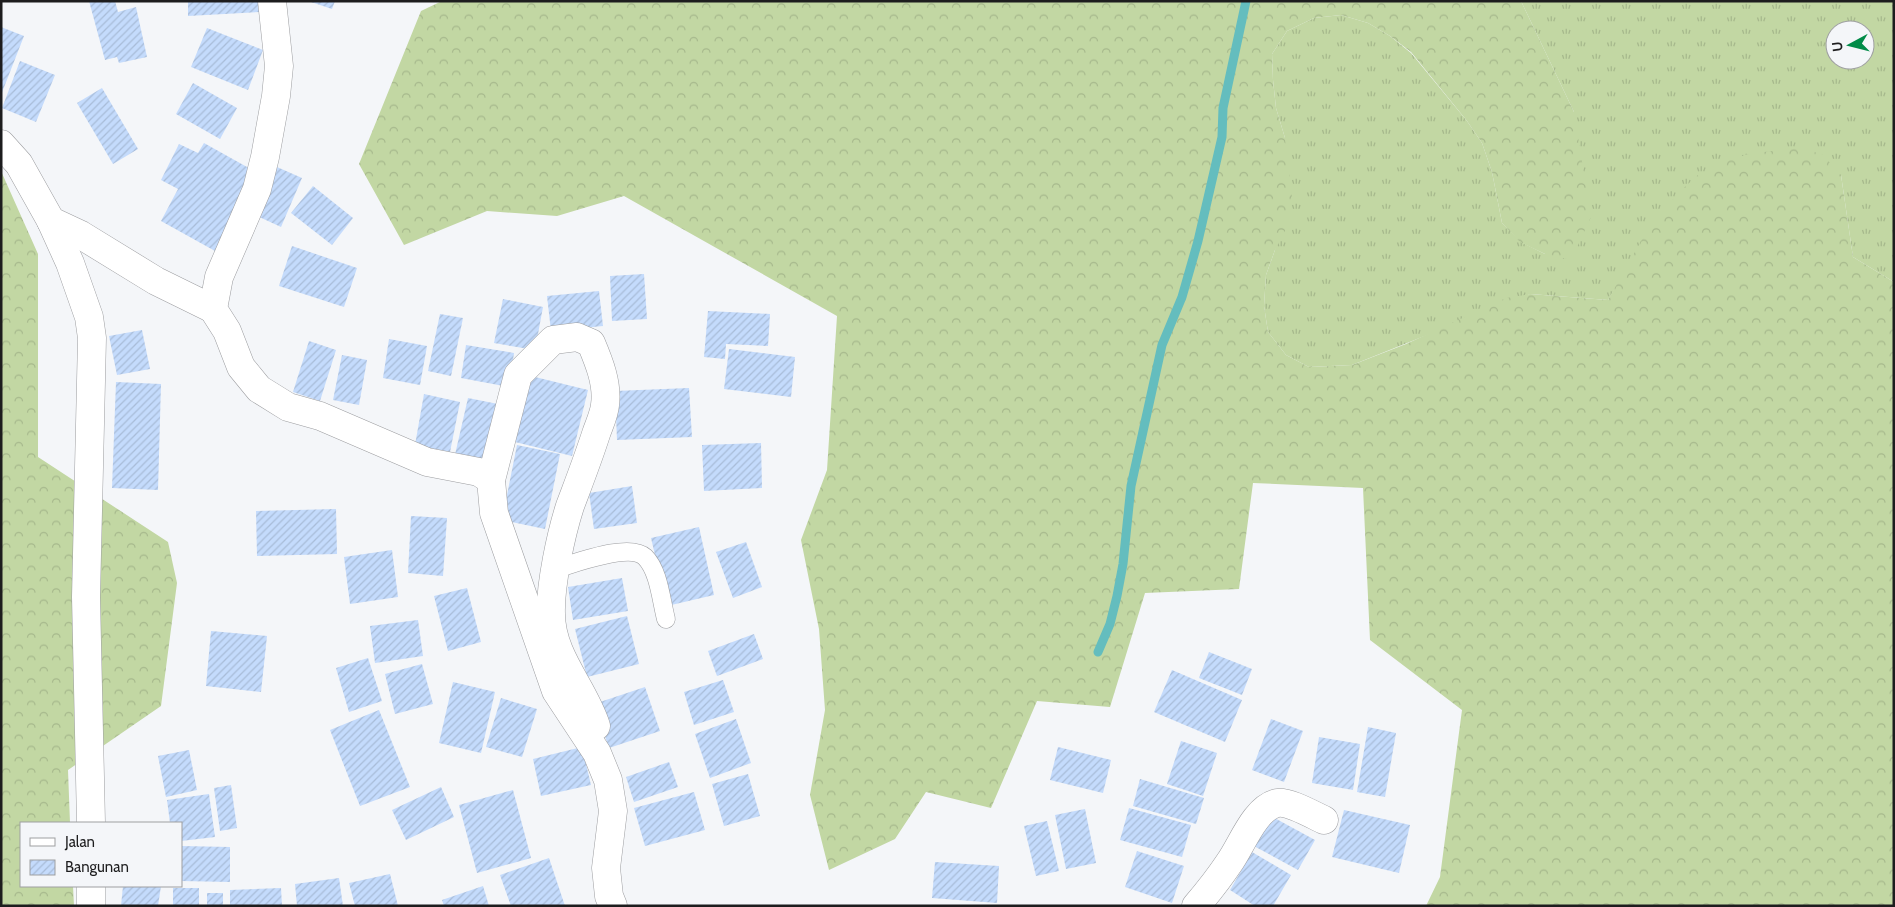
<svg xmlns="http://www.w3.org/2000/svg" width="1895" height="907" font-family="Cabin,sans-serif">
<defs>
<pattern id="grass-tufts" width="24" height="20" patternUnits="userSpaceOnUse" patternTransform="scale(1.25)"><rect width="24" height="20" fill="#c2d7a3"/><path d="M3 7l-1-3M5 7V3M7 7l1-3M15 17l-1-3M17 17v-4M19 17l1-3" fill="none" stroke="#a6b88c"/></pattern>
<pattern id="forest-crowns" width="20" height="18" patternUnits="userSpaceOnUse" patternTransform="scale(1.25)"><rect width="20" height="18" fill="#c2d7a3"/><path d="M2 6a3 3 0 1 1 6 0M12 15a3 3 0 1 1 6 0" fill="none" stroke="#a6b88c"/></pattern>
<pattern id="building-hatch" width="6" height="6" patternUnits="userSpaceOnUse" patternTransform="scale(1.25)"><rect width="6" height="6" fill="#c4dbfc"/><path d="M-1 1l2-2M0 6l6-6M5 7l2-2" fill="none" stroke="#a8bcd8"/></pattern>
</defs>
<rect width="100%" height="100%" fill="#f4f6f9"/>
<path fill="url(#grass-tufts)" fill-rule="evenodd" d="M1521,1H1894V282L1853,257L1841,175L1623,276L1608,300L1530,294L1352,365L1309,367L1286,355L1268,332L1264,306L1266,275L1275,250L1285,138L1276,108L1273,80L1272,54L1287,31L1314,18L1341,15L1368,23L1390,36L1411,53L1467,121L1482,143L1492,172L1502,223L1521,242L1545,254L1574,112ZM1835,30H1865V60H1835Z"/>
<g fill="url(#forest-crowns)">
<path d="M442,1H1521L1574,112L1591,217L1571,260L1545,254L1520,242L1502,223L1492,172L1482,143L1467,121L1411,52L1390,36L1368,23L1341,15L1314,18L1287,31L1272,54L1273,80L1276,108L1285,138L1292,196L1288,225L1275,250L1266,275L1264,306L1268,332L1286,355L1309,367L1352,365L1406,344L1506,298L1530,294L1608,300L1645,234L1677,194L1698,175L1721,163L1748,154L1797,148L1822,154L1841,175L1853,257L1894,282V906H1426L1440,877L1462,710L1370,640L1363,488L1253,483L1239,589L1145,593L1110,707L1037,701L991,808L926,792L895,839L829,870L810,795L825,710L819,629L801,540L827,470L837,316L624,196L557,216L487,211L404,245L359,164L421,11Z"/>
<path d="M1,171L38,254V457L168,542L177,583L161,706L68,770L70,823H21V886H73L74,906H1Z"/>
</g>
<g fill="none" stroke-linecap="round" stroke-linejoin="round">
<path stroke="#64bdbe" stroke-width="9" d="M1098,652L1110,624L1117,596L1123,564L1131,486L1162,345L1182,297L1198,241L1222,137L1223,108L1246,1"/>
</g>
<g fill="url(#building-hatch)">
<path d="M89,1H115L118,12L136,7L147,57L119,63L117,57L105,60Z"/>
<path d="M188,1H258L259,12L188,16Z"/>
<path d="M308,1H335L332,9Z"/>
<path d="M1,27L24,36L1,95Z"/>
<path d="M207,28L263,50L248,90L191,67Z"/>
<path d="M20,61L55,75L36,122L2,108Z"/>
<path d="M193,83L237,108L220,139L176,114Z"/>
<path d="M102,88L138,149L113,164L77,103Z"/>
<path d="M204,143L258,173L215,251L161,221L178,189L161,180L179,144L198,153Z"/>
<path d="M277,167L302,178L281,227L255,215Z"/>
<path d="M313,186L353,218L332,245L291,213Z"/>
<path d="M292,246L357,268L344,307L279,286Z"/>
<path d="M644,274L647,319L612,321L610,276Z"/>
<path d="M599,291L603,326L551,331L547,296Z"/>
<path d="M503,299L543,307L535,350L494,343Z"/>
<path d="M708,311L770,314L768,346L726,344L725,359L704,357Z"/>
<path d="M440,314L463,318L451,376L428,371Z"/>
<path d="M142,330L150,369L117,375L109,336Z"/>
<path d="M389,339L427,346L420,385L383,378Z"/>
<path d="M309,341L336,350L320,401L293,392Z"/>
<path d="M466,345L514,353L509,387L461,378Z"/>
<path d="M729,349L795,357L791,397L724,389Z"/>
<path d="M342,355L367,360L359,405L333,400Z"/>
<path d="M531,376L588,390L572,456L515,442Z"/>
<path d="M116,382L161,384L158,490L112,488Z"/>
<path d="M689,388L692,437L617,440L615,391Z"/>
<path d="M424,394L460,402L450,452L415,445Z"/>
<path d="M468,398L503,405L489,467L454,459Z"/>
<path d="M761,443L762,488L704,491L702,445Z"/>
<path d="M517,445L560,454L545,529L502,520Z"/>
<path d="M632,486L637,523L594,529L589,493Z"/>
<path d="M336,509L337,554L257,556L256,511Z"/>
<path d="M411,516L447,518L443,576L408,573Z"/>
<path d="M699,527L714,595L667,606L651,538Z"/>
<path d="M746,542L762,587L733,598L716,552Z"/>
<path d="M392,550L398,597L350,604L344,557Z"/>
<path d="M622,578L628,611L573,620L568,587Z"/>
<path d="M467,588L481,642L448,651L434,596Z"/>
<path d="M627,616L639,664L587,677L575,629Z"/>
<path d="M418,620L423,656L375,663L370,626Z"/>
<path d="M211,631L267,636L261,692L206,686Z"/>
<path d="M754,634L763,659L717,676L708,651Z"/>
<path d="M1209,652L1252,669L1242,695L1199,678Z"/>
<path d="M368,658L382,701L349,712L336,668Z"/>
<path d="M422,664L433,704L395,714L385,674Z"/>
<path d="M1172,670L1242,700L1225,742L1154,712Z"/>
<path d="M723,680L734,712L694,725L684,692Z"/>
<path d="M453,682L495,692L481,753L439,743Z"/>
<path d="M645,687L660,731L609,748L594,704Z"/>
<path d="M501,698L537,709L522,757L486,747Z"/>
<path d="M379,710L410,787L360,806L330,730Z"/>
<path d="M736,719L751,763L710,778L695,734Z"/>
<path d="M1271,719L1303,731L1284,782L1252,770Z"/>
<path d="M1368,727L1396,733L1385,797L1357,792Z"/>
<path d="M1319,737L1360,744L1353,790L1312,783Z"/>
<path d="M1181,741L1217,753L1203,796L1167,784Z"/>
<path d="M582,747L591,785L541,796L533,759Z"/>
<path d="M1058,747L1111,760L1103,793L1050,780Z"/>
<path d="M189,750L197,790L166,797L158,756Z"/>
<path d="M669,762L678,787L634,802L626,777Z"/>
<path d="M748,774L760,816L724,826L712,784Z"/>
<path d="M1140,779L1204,798L1196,824L1133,806Z"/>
<path d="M231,785L237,828L220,831L214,788Z"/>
<path d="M441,787L454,817L406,840L392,810Z"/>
<path d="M513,790L531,858L477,873L459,805Z"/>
<path d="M694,792L705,830L645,846L634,808Z"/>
<path d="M209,794L215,837L181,841V823H170L167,800Z"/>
<path d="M1129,808L1191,825L1182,857L1120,840Z"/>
<path d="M1085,809L1096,863L1066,869L1055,815Z"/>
<path d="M1344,810L1410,825L1399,873L1332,857Z"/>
<path d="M1269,815L1315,840L1298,870L1252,845Z"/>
<path d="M1047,821L1059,871L1036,876L1024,826Z"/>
<path d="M181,846L230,847V882L181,881Z"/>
<path d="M1137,851L1184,866L1172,903L1125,887Z"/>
<path d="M1252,852L1291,875L1273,906H1255L1230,890Z"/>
<path d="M549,858L565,906H511L500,875Z"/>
<path d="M935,862L999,866L997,903L932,898Z"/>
<path d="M390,874L398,906H355L349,883Z"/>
<path d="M339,878L343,906H297L295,884Z"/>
<path d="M123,886H161L158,906H121Z"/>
<path d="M483,886L489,906H444L442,900Z"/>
<rect x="173" y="888" width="26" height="18"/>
<path d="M281,888L282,906H230V890Z"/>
<rect x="207" y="893" width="16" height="13"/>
</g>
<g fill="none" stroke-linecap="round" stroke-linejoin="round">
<defs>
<path id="service" d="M555,569C574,564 629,542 645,557C659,571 661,600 666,619"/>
<g id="minor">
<path d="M272,1L279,66L276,96L265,157L257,189L219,277L213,309L227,331L241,367L259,389L288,407L320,416L427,462L479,472L491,480L494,513L556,691L597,753L608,780L613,811L606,868L609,896L613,906"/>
<path d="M51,221L81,235L156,281L213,309"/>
<path d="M491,480L518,375L553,340L577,337L591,343C599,362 608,384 605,405C604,415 599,425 596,434C588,459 579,482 570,506C561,534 550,585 551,614C551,656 584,688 596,726"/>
<path d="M1196,906C1208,892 1219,878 1229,863C1242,845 1254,809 1277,803C1289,801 1313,815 1324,820"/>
</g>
<g id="tertiary">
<path d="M1,144L19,164L51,221L70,263L89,317L92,338L86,597L91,823"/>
<path d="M91,886V906"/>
</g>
</defs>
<use href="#service" stroke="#9c9da0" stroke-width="19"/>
<use href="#minor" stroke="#9c9da0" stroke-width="29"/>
<use href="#tertiary" stroke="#9c9da0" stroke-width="29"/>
<use href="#service" stroke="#fff" stroke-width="18"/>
<use href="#minor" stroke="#fff" stroke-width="28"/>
<use href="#tertiary" stroke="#fff" stroke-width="28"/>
</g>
<rect width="1895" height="907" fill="none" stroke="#1d1d1e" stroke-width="5"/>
<rect x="20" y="822" width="162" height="65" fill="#f4f6f9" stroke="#9e9fa1"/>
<rect x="30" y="838" width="25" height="8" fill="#ffffff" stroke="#9e9fa1"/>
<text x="65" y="847" font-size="15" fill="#1d1d1e">Jalan</text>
<rect x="30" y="860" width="25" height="15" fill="url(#building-hatch)" stroke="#9e9fa1"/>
<text x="65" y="872" font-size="15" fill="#1d1d1e">Bangunan</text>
<g transform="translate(1850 45) rotate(263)"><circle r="24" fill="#f4f6f9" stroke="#9e9fa1"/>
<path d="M0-4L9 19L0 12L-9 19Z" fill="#008b48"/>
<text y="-8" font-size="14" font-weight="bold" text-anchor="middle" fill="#1d1d1e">U</text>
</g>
</svg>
